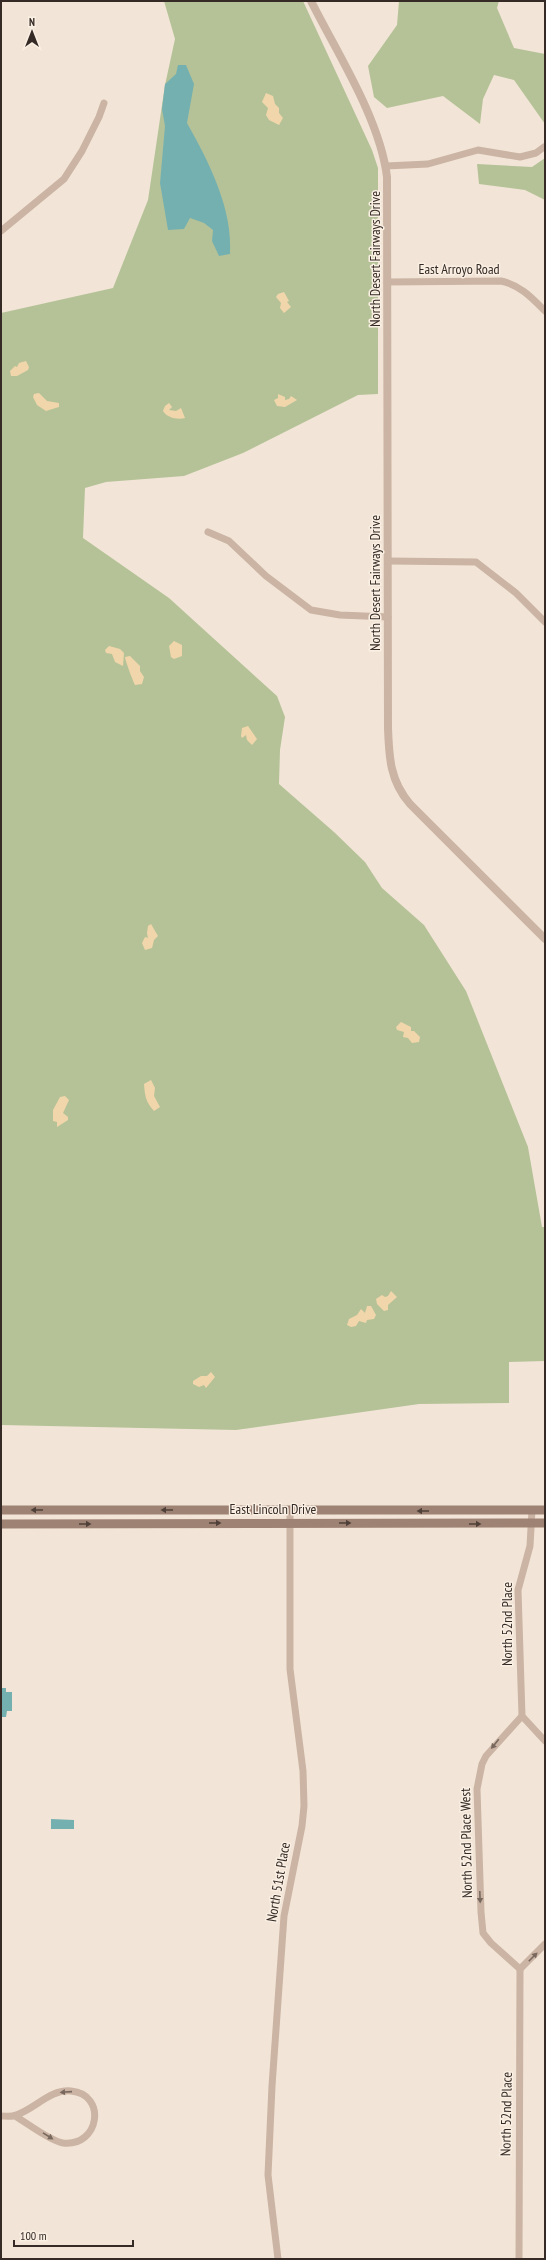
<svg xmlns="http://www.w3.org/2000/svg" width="546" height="2260" font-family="'PT Sans Narrow',sans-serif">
<rect width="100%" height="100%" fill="#f2e5d7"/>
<g fill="#b5c297">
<path d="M164,1H303L372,150L378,168V394L358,395L243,453L184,476L106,482L85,488L83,538L169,598L277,696L285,717L280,750L279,784L334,832L365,862L382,888L424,925L466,991L528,1147L542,1227H545V1361L509,1362V1403L419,1404L236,1430L1,1425V313L113,288L148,200L165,85L175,39Z"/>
<path d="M399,1H499L497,8L514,48L545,54V124L514,80L494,75L483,99L480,124L443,96L387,108L374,97L368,66L397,25Z"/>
<path d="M545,158V200L525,190L479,184L477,164L532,167Z"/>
</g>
<g fill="#f1d6ab">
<path d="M266,93L273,96L275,104L279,108V113L283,118L279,125L269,120L266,115L268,108L262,102Z"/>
<path d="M284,292L289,301L287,302L291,307L284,313L280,308L281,303L276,297L278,294Z"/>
<path d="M26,361L29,367L28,370L17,376H11L10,371L15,366L17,367L19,363Z"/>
<path d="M39,393L47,401L59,403V407L46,411L37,405L33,397L34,394Z"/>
<path d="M278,394L285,397V400L289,399L291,396L297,400L285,407L277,406L274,400L278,398Z"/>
<path d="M169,403L172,407L169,410L176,411L181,408L185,418C178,420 167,418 163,411L165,406Z"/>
<path d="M174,641L182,645V656L174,659L171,657L169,646Z"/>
<path d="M109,646L120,649L124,653L123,666L115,662L112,654L106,653L105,650Z"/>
<path d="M130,656L140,666V671L144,677L142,684L135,685C133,681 125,660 125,657Z"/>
<path d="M248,726L257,739L252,745L247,740L246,735L242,738L241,736L242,728Z"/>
<path d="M151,924L158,936L154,940L152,948L145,950L142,943L145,937L148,938L147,933L148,926Z"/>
<path d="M401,1022L411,1027V1031H414L420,1037L419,1042L412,1043L408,1038L403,1037L404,1032L397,1030L396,1027Z"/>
<path d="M151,1080L155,1088L154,1096L160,1107L154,1111C146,1102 145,1097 144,1084Z"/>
<path d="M65,1096L69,1100L63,1113L68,1117V1120L57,1127V1122L53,1121V1110L60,1097Z"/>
<path d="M391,1291L397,1297L388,1305V1310L384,1311L377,1304L376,1299L382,1295L385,1297L388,1296Z"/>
<path d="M367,1306H371L376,1315L374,1319L367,1320L366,1323L359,1321L356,1326L351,1327L347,1325L349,1319L357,1315L361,1309L365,1313Z"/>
<path d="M211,1372L215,1377L206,1388L204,1385L199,1387L193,1384V1381L201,1376H207Z"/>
</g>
<g fill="#75b0b1">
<path d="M178,65H186L194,84L187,123C209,162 233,209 230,254L219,256L212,241L213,230L204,223L190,218L184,229L168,230L160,183L165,126L162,109L165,84L176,74Z"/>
<path d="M1,1688H6V1692H12V1711H7L6,1717H1Z"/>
<path d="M51,1819L74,1820V1829H51Z"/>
</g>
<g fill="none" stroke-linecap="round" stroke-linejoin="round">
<g stroke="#cbb4a3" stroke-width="7">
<path d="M386,166L428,164L478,150L520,157L536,153L544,147"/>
<path d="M1,231L64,179L82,151L99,117L104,103"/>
<path d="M387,282L501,281C520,285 532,298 545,311"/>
<path d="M208,532L229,541L266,576L311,610L340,615L388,617"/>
<path d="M388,561L476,562L516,593L545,622"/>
<path d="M532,1510L530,1546L518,1590L522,1716L545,1741"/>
<path d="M520,1969L491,1943L483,1933L481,1912L477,1789L482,1764L486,1756L522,1716"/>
<path d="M520,1969L545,1944"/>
<path d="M1,2116C6,2116 12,2117 16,2115C35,2109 50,2089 71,2091C107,2094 100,2147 63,2143C50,2141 27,2123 15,2116"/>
<path d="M278,2259L268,2175L272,2086L284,1916L302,1826L304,1806L303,1771L290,1669V1510"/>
<path d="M519,2259L520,1969"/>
</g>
<path stroke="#cbb4a3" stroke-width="8" d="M311,1C337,53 380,119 387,177L388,728C389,757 390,781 410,804L545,939"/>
<g stroke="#9e8274" stroke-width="9">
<path d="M1,1510H545"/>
<path d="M1,1524L545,1523"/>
</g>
</g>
<defs><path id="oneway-solid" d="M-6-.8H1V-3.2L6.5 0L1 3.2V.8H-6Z"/></defs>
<g fill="#4f4039">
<use href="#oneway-solid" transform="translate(37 1510) rotate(180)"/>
<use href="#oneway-solid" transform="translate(167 1510) rotate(-180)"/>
<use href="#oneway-solid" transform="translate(423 1511) rotate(-180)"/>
<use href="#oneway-solid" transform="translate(215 1523)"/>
<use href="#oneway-solid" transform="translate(345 1523)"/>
<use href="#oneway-solid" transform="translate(85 1524)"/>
<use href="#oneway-solid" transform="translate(475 1524)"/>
</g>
<g fill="#78685e">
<use href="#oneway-solid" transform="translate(495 1744) rotate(129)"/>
<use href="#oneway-solid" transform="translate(480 1897) rotate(88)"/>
<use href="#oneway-solid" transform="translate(533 1957) rotate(-45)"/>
<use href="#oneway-solid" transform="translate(66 2092) rotate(176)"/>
<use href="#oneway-solid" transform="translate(48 2136) rotate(32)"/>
</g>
<g text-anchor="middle" stroke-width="3" stroke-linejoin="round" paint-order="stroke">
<g font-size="14" fill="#352a25" stroke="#faefe3">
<text transform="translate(375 259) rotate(-90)" y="5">North Desert Fairways Drive</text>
<text x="459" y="274">East Arroyo Road</text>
<text transform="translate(375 583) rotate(-90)" y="5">North Desert Fairways Drive</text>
<text x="273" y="1514">East Lincoln Drive</text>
<text transform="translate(507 1624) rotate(-90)" y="5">North 52nd Place</text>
<text transform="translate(466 1843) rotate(-91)" y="5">North 52nd Place West</text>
<text transform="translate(278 1882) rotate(-80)" y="5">North 51st Place</text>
<text transform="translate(506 2114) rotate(-89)" y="5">North 52nd Place</text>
</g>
</g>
<rect width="546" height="2260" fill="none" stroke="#352a25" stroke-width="4"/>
<g transform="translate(32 32)" stroke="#faefe3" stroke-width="3" paint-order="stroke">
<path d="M0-3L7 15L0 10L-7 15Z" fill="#352a25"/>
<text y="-6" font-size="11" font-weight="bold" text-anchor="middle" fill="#352a25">N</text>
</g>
<path d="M14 2240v6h119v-6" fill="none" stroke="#352a25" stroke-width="2"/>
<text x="20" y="2240" font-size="12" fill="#352a25" stroke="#faefe3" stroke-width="3" paint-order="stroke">100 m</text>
</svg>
